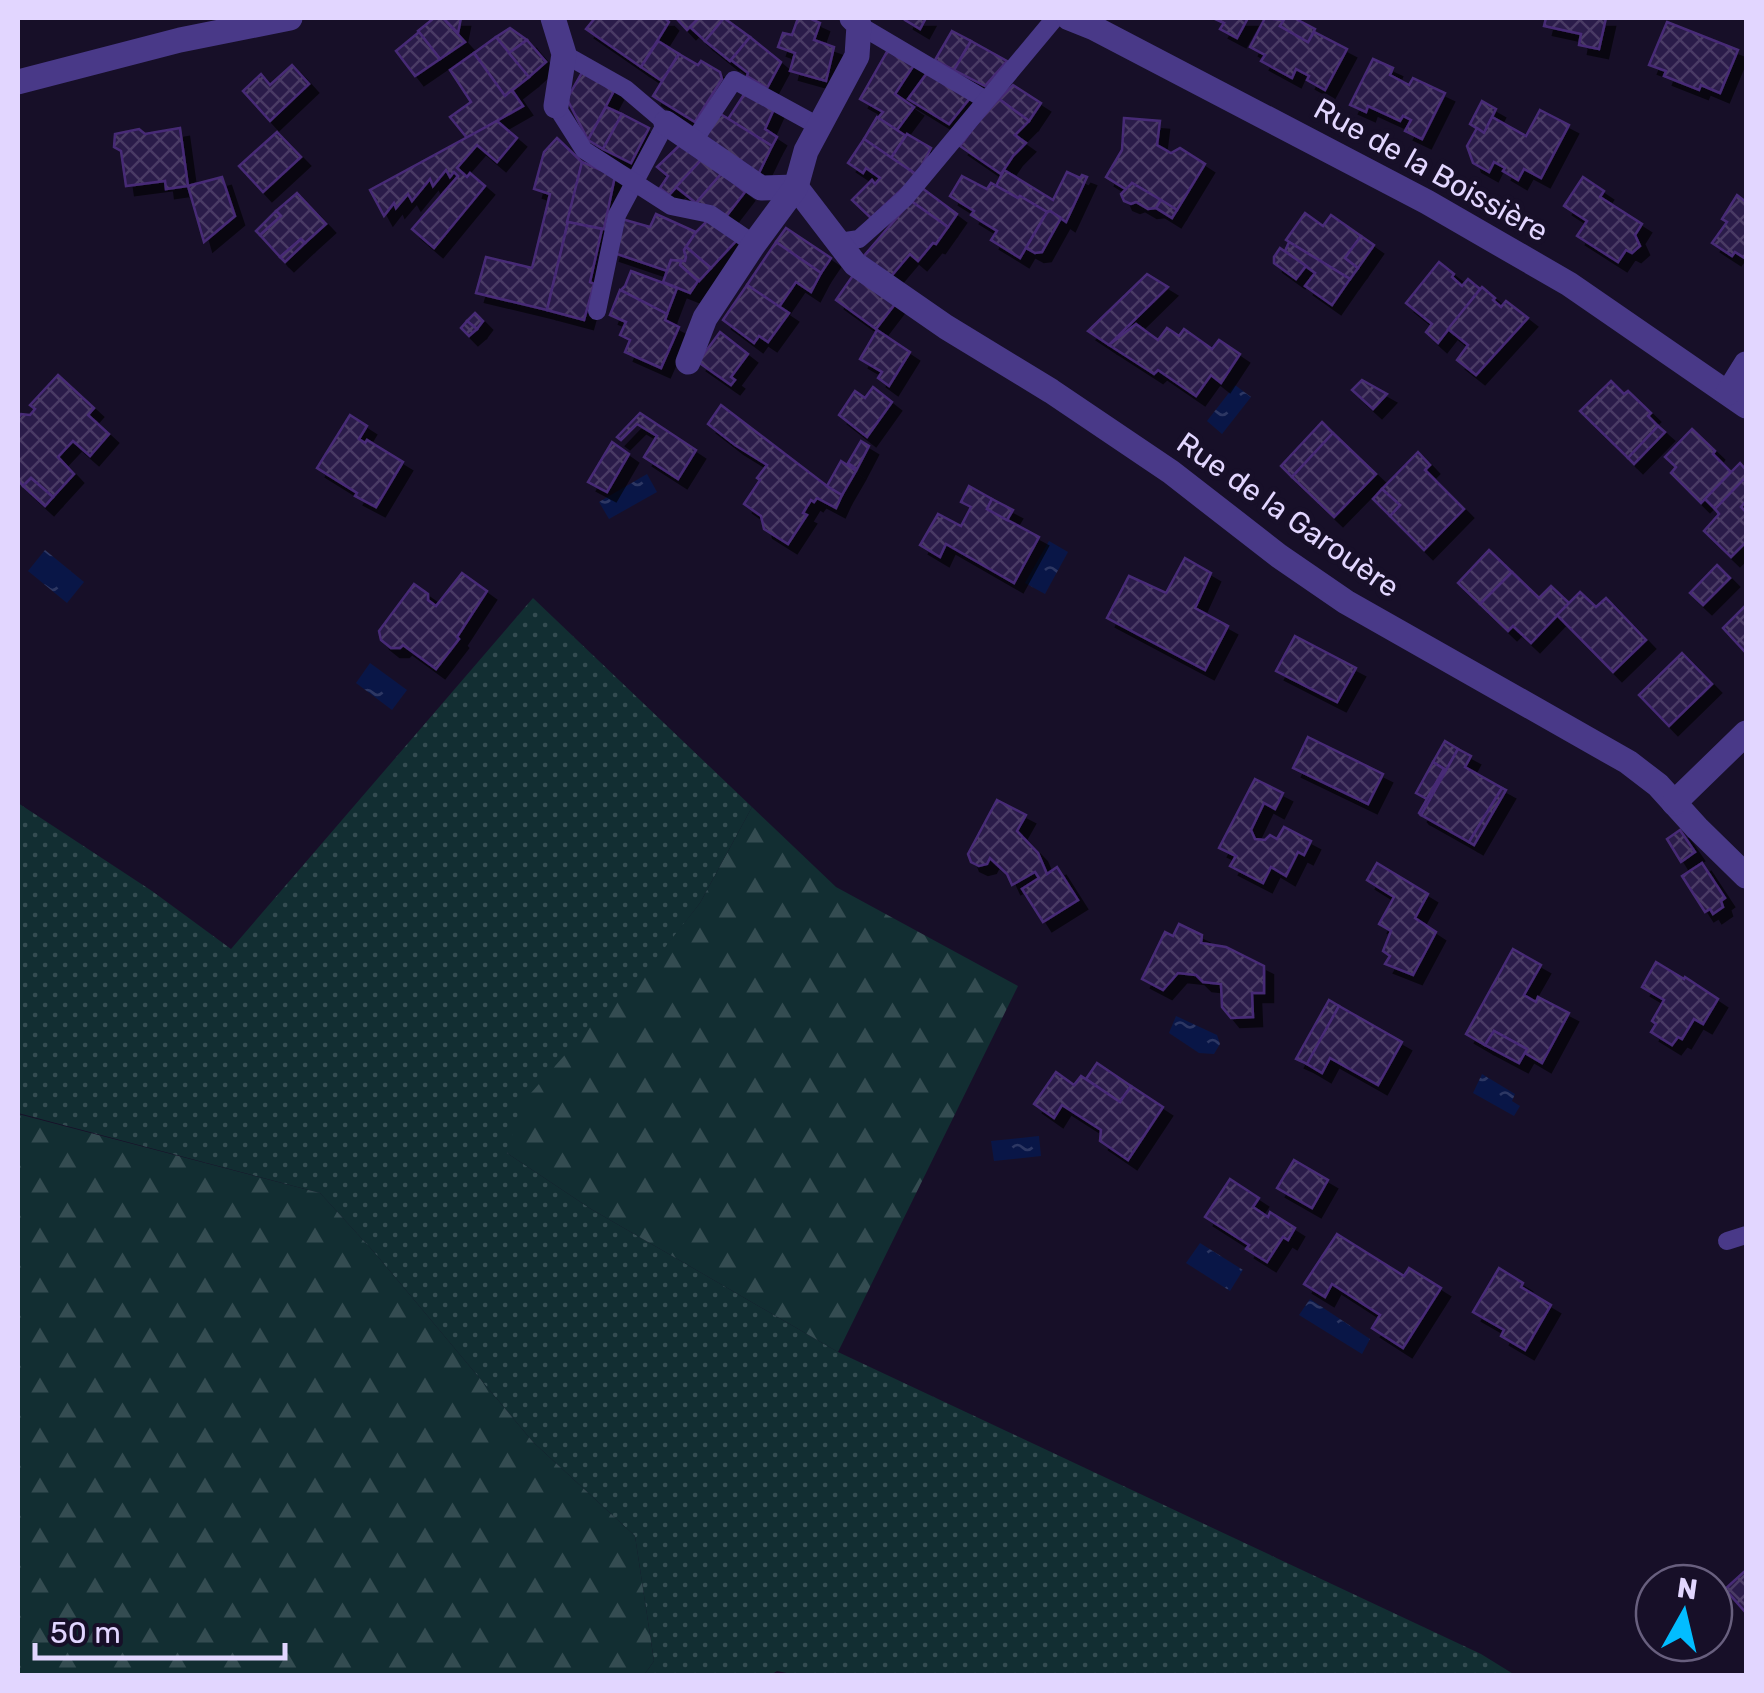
<svg xmlns="http://www.w3.org/2000/svg" width="1764" height="1693" font-family="Rubik,sans-serif">
<defs>
<pattern id="grass-dots" width="8" height="8" patternUnits="userSpaceOnUse" patternTransform="scale(2.5)"><rect width="8" height="8" fill="#122e32"/><path d="M2 2h.1M6 6h.1" fill="none" stroke="#344c51" stroke-width="1.8" stroke-linecap="round"/></pattern>
<pattern id="forest-firs" width="22" height="20" patternUnits="userSpaceOnUse" patternTransform="scale(2.5)"><rect width="22" height="20" fill="#122e32"/><path d="M5 1l3.5 6h-7zM16 11l3.5 6h-7z" fill="#344c51"/></pattern>
<pattern id="water-ripples" width="26" height="14" patternUnits="userSpaceOnUse" patternTransform="scale(2.5)"><rect width="26" height="14" fill="#091647"/><path d="M2 4q2-2 4 0t4 0M15 11q2-2 4 0t4 0" fill="none" stroke="#2d3763"/></pattern>
<pattern id="building-cross-hatch" width="8" height="8" patternUnits="userSpaceOnUse" patternTransform="scale(2.5)"><rect width="8" height="8" fill="#2c1b4a"/><path d="M0 0l8 8M0 8l8-8" fill="none" stroke="#4a3b65"/></pattern>
<filter id="shadow"><feDropShadow dx="9" dy="9" stdDeviation="0" flood-color="#0009"/></filter>
</defs>
<rect width="100%" height="100%" fill="#170f28"/>
<path fill="url(#grass-dots)" d="M533,598L752,807L700,903L507,1153L591,1209L838,1352L1481,1654L1515,1675L801,1676L777,1671L769,1676L644,1675L654,1661L635,1536L533,1442L374,1252L320,1193L18,1113V803L152,891L231,949Z"/>
<g fill="url(#forest-firs)">
<path d="M752,807L836,887L1018,986L838,1352L591,1209L507,1153L522,1103L597,1019L658,956L700,903Z"/>
<path d="M18,1114L320,1193L374,1252L533,1442L635,1536L654,1661L644,1675H18Z"/>
</g>
<g fill="url(#water-ripples)">
<path d="M1235,385L1251,397L1222,434L1207,421Z"/>
<path d="M647,474L657,492L609,519L599,502Z"/>
<path d="M1049,541L1068,552L1045,594L1025,583Z"/>
<path d="M45,550L84,582L67,603L28,571Z"/>
<path d="M370,663L407,690L392,710L356,683Z"/>
<path d="M1176,1016L1217,1035L1220,1044L1214,1054L1199,1053L1169,1033Z"/>
<path d="M1482,1074L1515,1094L1512,1101L1520,1106L1514,1116L1473,1093Z"/>
<path d="M1039,1136L1041,1156L994,1161L991,1141Z"/>
<path d="M1200,1243L1243,1270L1230,1291L1186,1263Z"/>
<path d="M1310,1299L1370,1339L1362,1354L1299,1315Z"/>
</g>
<g fill="url(#building-cross-hatch)" stroke="#472c76" stroke-width="2.5" filter="url(#shadow)">
<path d="M434,18H443L465,42L440,59L418,31Z"/>
<path d="M443,18H461L458,33Z"/>
<path d="M595,18H665L669,22L641,67L586,29Z"/>
<path d="M676,18H699L687,30Z"/>
<path d="M699,18H724L705,41L690,27Z"/>
<path d="M724,18L750,37L730,61L705,41Z"/>
<path d="M798,18H811V19L820,23L814,40L834,47L826,81L790,71L795,53L778,47L783,33L792,35Z"/>
<path d="M906,18H926L920,29L905,20Z"/>
<path d="M1213,18H1248L1237,38L1220,29L1224,23Z"/>
<path d="M1265,18L1284,20L1280,26L1308,42L1314,32L1347,49L1325,90L1307,80L1309,76L1296,69L1292,78L1261,61L1265,55L1250,47Z"/>
<path d="M1285,18H1294L1315,29L1308,42L1280,26Z"/>
<path d="M1546,18H1606L1599,49L1579,45L1581,34L1544,26Z"/>
<path d="M1667,22L1738,50L1720,93L1701,85L1699,90L1664,76L1666,71L1649,65Z"/>
<path d="M510,28L527,40L509,53L496,37Z"/>
<path d="M952,31L971,41L954,70L935,60Z"/>
<path d="M419,32L440,59L415,76L396,51Z"/>
<path d="M496,37L529,77L505,96L474,53Z"/>
<path d="M750,37L781,62L767,88L747,76L748,73L731,60Z"/>
<path d="M527,40L546,62L529,77L509,53Z"/>
<path d="M658,41L679,54L662,81L641,67Z"/>
<path d="M971,41L1007,61L985,86L954,70Z"/>
<path d="M888,50L914,65L895,94L914,107L897,130L878,118L883,112L860,99Z"/>
<path d="M474,53L505,96L512,90L523,106L467,138L450,117L471,102L450,70Z"/>
<path d="M679,54L698,65L701,61L720,72L722,79L695,122L653,96Z"/>
<path d="M1373,59L1393,68L1390,75L1409,85L1413,78L1445,93L1422,139L1405,131L1411,120L1403,116L1400,121L1368,106L1366,112L1350,105Z"/>
<path d="M292,65L309,84L270,121L243,91L261,74L270,85Z"/>
<path d="M584,69L616,87L588,140L567,99Z"/>
<path d="M927,73L970,98L949,124L908,99Z"/>
<path d="M1013,85L1041,103L1029,121L999,99Z"/>
<path d="M745,93L774,109L765,129L777,137L772,146L728,119Z"/>
<path d="M999,99L1029,121L1015,135L1026,143L1013,156L1001,174L960,146L977,123Z"/>
<path d="M1482,101L1496,109L1484,133L1470,124Z"/>
<path d="M606,107L622,114L603,149L588,140Z"/>
<path d="M1540,110L1569,125L1541,178L1524,169L1518,180L1503,171L1505,168L1494,162L1489,172L1473,163L1467,146L1477,128L1484,133L1492,117L1526,136Z"/>
<path d="M719,113L772,146L758,175L703,139Z"/>
<path d="M622,114L649,128L631,163L603,149Z"/>
<path d="M877,117L906,136L891,158L864,139Z"/>
<path d="M1124,118L1160,121L1157,145L1171,153L1180,148L1205,164L1177,210L1132,183L1127,190L1106,177L1122,150Z"/>
<path d="M497,121L517,138L497,162L477,145L457,168L467,177L470,173L485,186L434,248L412,229L458,176L454,172L450,177L446,170L433,186L430,179L412,201L408,194L396,208L394,203L384,216L370,190Z"/>
<path d="M180,128L188,186L166,189L165,181L126,186L121,151L114,147L115,134L139,129L145,134Z"/>
<path d="M277,132L301,157L263,192L239,166Z"/>
<path d="M907,134L931,148L917,175L891,158Z"/>
<path d="M557,138L582,162L547,310L476,293L486,257L532,268L550,194L534,189L544,152Z"/>
<path d="M864,139L917,175L871,218L852,200L872,180L875,184L880,178L866,168L863,173L848,163Z"/>
<path d="M683,142L703,158L669,195L660,188L668,176L657,167Z"/>
<path d="M703,158L722,173L696,203L676,187Z"/>
<path d="M582,162L615,176L604,229L567,222Z"/>
<path d="M1004,170L1053,200L1067,172L1080,178L1082,175L1087,177L1066,222L1050,211L1047,212L1020,196L1018,198L996,186Z"/>
<path d="M722,173L745,192L725,218L696,203Z"/>
<path d="M962,176L987,189L991,183L1018,198L1020,196L1047,212L1020,258L991,240L997,231L971,215L974,211L950,196Z"/>
<path d="M222,177L235,216L204,242L188,186Z"/>
<path d="M1583,177L1604,191L1600,197L1642,224L1635,235L1640,246L1632,253L1626,250L1618,262L1577,236L1587,221L1564,206Z"/>
<path d="M1132,183L1161,200L1156,208L1148,209L1136,202L1131,204L1124,201L1121,194Z"/>
<path d="M922,188L957,214L948,227L911,201Z"/>
<path d="M297,193L326,224L305,243L301,239L280,257L260,235L281,216L276,211Z"/>
<path d="M1737,195L1746,202V259L1735,252L1732,256L1712,243L1727,222L1722,219Z"/>
<path d="M1161,200L1177,210L1172,218L1156,208Z"/>
<path d="M911,201L948,227L936,244L933,243L918,261L910,254L888,280L863,257Z"/>
<path d="M276,211L281,216L260,235L256,231Z"/>
<path d="M1050,211L1061,218L1042,252L1035,253L1026,248L1047,212Z"/>
<path d="M1305,213L1323,226L1331,215L1361,236L1345,258L1358,268L1350,279L1286,240Z"/>
<path d="M656,214L696,232L684,250L686,257L685,261L671,260L667,271L611,252L622,219L650,227Z"/>
<path d="M711,217L737,240L711,268L686,247L696,232Z"/>
<path d="M568,222L602,229L590,282L594,284L584,320L547,310Z"/>
<path d="M786,228L831,258L821,273L776,242Z"/>
<path d="M1361,236L1374,245L1358,268L1345,258Z"/>
<path d="M301,239L305,243L285,262L280,257Z"/>
<path d="M776,242L821,273L811,292L796,282L779,307L747,285Z"/>
<path d="M1289,242L1350,279L1332,305L1305,286L1315,273L1285,251Z"/>
<path d="M686,247L711,268L699,281L680,265L681,261H685L686,257L684,250Z"/>
<path d="M1280,248L1306,266L1296,279L1274,263V257Z"/>
<path d="M671,260L681,261L680,265L698,281L690,293L663,282Z"/>
<path d="M1439,262L1454,274L1452,277L1462,286L1468,279L1480,289L1438,343L1426,332L1432,324L1406,303Z"/>
<path d="M631,271L677,288L667,314L621,290L625,286Z"/>
<path d="M854,274L895,304L876,329L836,300Z"/>
<path d="M1147,274L1168,287L1109,345L1088,331Z"/>
<path d="M747,285L789,313L768,342L759,336L754,343L723,320Z"/>
<path d="M1482,287L1495,298L1493,300L1501,307L1506,301L1528,318L1476,375L1457,360L1468,345L1448,329Z"/>
<path d="M620,290L667,314L665,320L679,327L661,368L625,352L630,340L620,335L626,322L610,315Z"/>
<path d="M475,313L483,321L477,329L467,321Z"/>
<path d="M467,321L477,329L469,336L461,328Z"/>
<path d="M1136,324L1158,340L1167,328L1179,336L1184,329L1212,349L1219,340L1240,354L1221,383L1211,375L1196,396L1158,370L1154,374L1109,345Z"/>
<path d="M877,330L910,352L889,386L878,378L882,372L860,359Z"/>
<path d="M720,332L748,354L731,377L735,380L731,385L698,362Z"/>
<path d="M58,375L94,408L88,415L109,434L90,456L73,441L58,457L74,474L53,497L31,478L23,486L18,480V418L21,414L30,415L35,409L30,405Z"/>
<path d="M1362,380L1387,394L1373,409L1352,390Z"/>
<path d="M1611,381L1624,394L1628,391L1651,413L1648,416L1658,426L1628,458L1580,411Z"/>
<path d="M873,387L892,402L867,437L839,415L855,391L865,398Z"/>
<path d="M721,405L827,486L842,495L836,508L817,498L814,502L811,500L803,513L807,515L788,544L764,529L761,516L744,504L760,480L757,478L767,465L735,445L708,424Z"/>
<path d="M640,413L696,450L678,479L644,457L657,436L637,424L621,440L617,437Z"/>
<path d="M350,415L367,426L359,439L365,443L367,440L403,462L376,507L355,496L357,493L317,468Z"/>
<path d="M1322,422L1333,433L1292,477L1281,466Z"/>
<path d="M1658,426L1665,432L1634,464L1628,458Z"/>
<path d="M1692,429L1715,451L1713,454L1731,472L1701,503L1671,473L1676,467L1665,457Z"/>
<path d="M1333,433L1376,474L1334,517L1292,477Z"/>
<path d="M861,441L869,446L857,469L848,463Z"/>
<path d="M612,442L629,454L607,492L588,482Z"/>
<path d="M1418,452L1430,465L1425,470L1464,509L1424,550L1390,516L1400,505L1382,489Z"/>
<path d="M841,461L856,471L842,495L827,486Z"/>
<path d="M1740,463L1746,470V477L1715,509L1705,499Z"/>
<path d="M1746,477V501L1741,507L1746,512V542L1731,557L1704,531L1719,514L1715,509Z"/>
<path d="M31,478L53,497L45,506L23,486Z"/>
<path d="M969,486L992,499L987,509L1039,537L1014,583L946,544L940,557L920,545L938,514L961,526L971,507L961,502Z"/>
<path d="M1382,489L1400,505L1390,516L1373,499Z"/>
<path d="M992,499L1013,510L1007,520L987,509Z"/>
<path d="M1489,550L1512,572L1480,604L1458,583Z"/>
<path d="M1185,558L1211,573L1195,608L1228,626L1205,670L1107,618L1129,576L1166,593Z"/>
<path d="M1717,565L1730,578L1703,605L1690,593Z"/>
<path d="M1512,572L1539,598L1551,586L1569,603L1531,643L1513,626L1508,631L1480,604Z"/>
<path d="M462,573L487,591L457,637L459,639L436,669L403,645L400,648H391L381,640L379,631L414,584L428,594V600L436,606Z"/>
<path d="M1580,592L1596,607L1606,598L1646,640L1613,672L1557,615Z"/>
<path d="M1746,605V653L1723,628Z"/>
<path d="M1295,636L1356,668L1337,702L1276,671Z"/>
<path d="M1682,653L1712,684L1669,726L1639,695Z"/>
<path d="M1308,737L1383,774L1368,804L1293,768Z"/>
<path d="M1445,741L1458,749L1446,770L1433,762Z"/>
<path d="M1458,749L1471,756L1465,767L1502,788L1469,842L1421,815Z"/>
<path d="M1433,762L1444,769L1427,799L1416,793Z"/>
<path d="M1444,769L1446,770L1421,815L1419,813Z"/>
<path d="M1255,779L1283,793L1275,809L1264,803L1251,830L1255,839L1265,840L1270,835L1277,839L1284,827L1311,841L1304,855L1298,852L1286,876L1271,867L1263,883L1230,866L1236,856L1219,848Z"/>
<path d="M1502,788L1506,790L1474,845L1469,842Z"/>
<path d="M997,800L1026,815L1017,831L1038,853L1047,874L1057,867L1078,900L1043,922L1022,889L1039,878L1035,872L1012,885L1007,874L990,858L987,864L979,866L971,862L968,854Z"/>
<path d="M1680,830L1695,852L1681,862L1667,839Z"/>
<path d="M1377,863L1428,894L1415,918L1436,932L1413,975L1385,964L1390,956L1383,951L1391,931L1379,924L1394,897L1367,880Z"/>
<path d="M1702,863L1725,898L1721,901L1723,907L1713,914L1710,909L1705,912L1682,876Z"/>
<path d="M1179,924L1202,935L1201,943L1226,947L1264,966V993H1252L1253,1017L1231,1018L1222,1007L1221,984L1203,982L1196,975L1178,973L1163,990L1142,979L1165,932L1173,936Z"/>
<path d="M1513,949L1541,965L1524,995L1536,1002L1538,997L1569,1013L1542,1063L1525,1053L1527,1049L1494,1031L1485,1045L1466,1034Z"/>
<path d="M1656,962L1684,979L1685,977L1718,999L1703,1024L1694,1019L1682,1039L1678,1037L1672,1045L1651,1032L1656,1024L1652,1021L1664,1000L1642,987Z"/>
<path d="M1329,1000L1339,1006L1307,1064L1296,1059Z"/>
<path d="M1339,1006L1402,1042L1378,1085L1330,1058L1322,1073L1307,1064Z"/>
<path d="M1494,1031L1527,1049L1519,1063L1485,1045Z"/>
<path d="M1097,1063L1131,1086L1120,1102L1086,1079Z"/>
<path d="M1056,1072L1074,1085L1081,1076L1120,1102L1131,1086L1163,1107L1128,1160L1100,1141L1101,1130L1062,1105L1054,1118L1034,1104Z"/>
<path d="M1294,1160L1328,1180L1312,1208L1277,1188Z"/>
<path d="M1230,1179L1259,1198L1253,1207L1268,1217L1270,1212L1295,1228L1288,1240L1283,1237L1267,1262L1246,1249L1249,1245L1205,1217Z"/>
<path d="M1337,1234L1404,1276L1409,1268L1441,1288L1403,1348L1372,1328L1380,1315L1332,1284L1325,1297L1304,1284Z"/>
<path d="M1499,1268L1523,1283L1521,1287L1551,1305L1525,1350L1501,1336L1504,1330L1473,1312Z"/>
<path d="M1746,1570V1613L1725,1589Z"/>
</g>
<g fill="none" stroke-linecap="round" stroke-linejoin="round">
<g stroke="#493988" stroke-width="18">
<path d="M859,25L986,100"/>
<path d="M564,54L626,89L666,123L617,215L597,311"/>
<path d="M556,106L584,150L671,206L710,214L754,244"/>
<path d="M693,142L734,80L820,127"/>
<path d="M839,242L859,239L905,198L1055,18"/>
<path d="M1727,1241L1746,1235"/>
</g>
<g stroke="#493988" stroke-width="25">
<path d="M553,18L564,54L556,106"/>
<path d="M1069,18L1094,28L1427,202L1569,284L1746,406"/>
<path d="M18,82L180,40L290,18"/>
<path d="M666,123L761,188L796,187L855,264L946,327L1051,391L1171,472L1279,556L1346,602L1628,762L1658,785L1697,828L1746,876"/>
<path d="M688,362L705,318L754,244L796,187L806,151L857,56L859,25L852,18"/>
<path d="M1728,393L1746,364"/>
<path d="M1674,803L1746,733"/>
</g>
</g>
<g text-anchor="middle" stroke-width="10" stroke-linejoin="round" paint-order="stroke">
<g font-size="30" fill="#e2d6ff" stroke="#170f28">
<text transform="translate(1431 170) rotate(29)" y="10">Rue de la Boissière</text>
<text transform="translate(1288 515) rotate(35)" y="10">Rue de la Garouère</text>
</g>
</g>
<rect width="1764" height="1693" fill="none" stroke="#e2d6ff" stroke-width="40"/>
<g transform="translate(1684 1613) rotate(8)"><circle r="48" fill="#170f28" stroke="#685f7e" stroke-width="2.5"/>
<path d="M0-8L18 38L0 25L-18 38Z" fill="#02bdff"/>
<text y="-15" font-size="28" font-weight="bold" text-anchor="middle" fill="#e2d6ff">N</text>
</g>
<path d="M35 1643v15h250v-15" fill="none" stroke="#e2d6ff" stroke-width="5"/>
<text x="50" y="1643" font-size="30" fill="#e2d6ff" stroke="#170f28" stroke-width="8" paint-order="stroke">50 m</text>
</svg>
